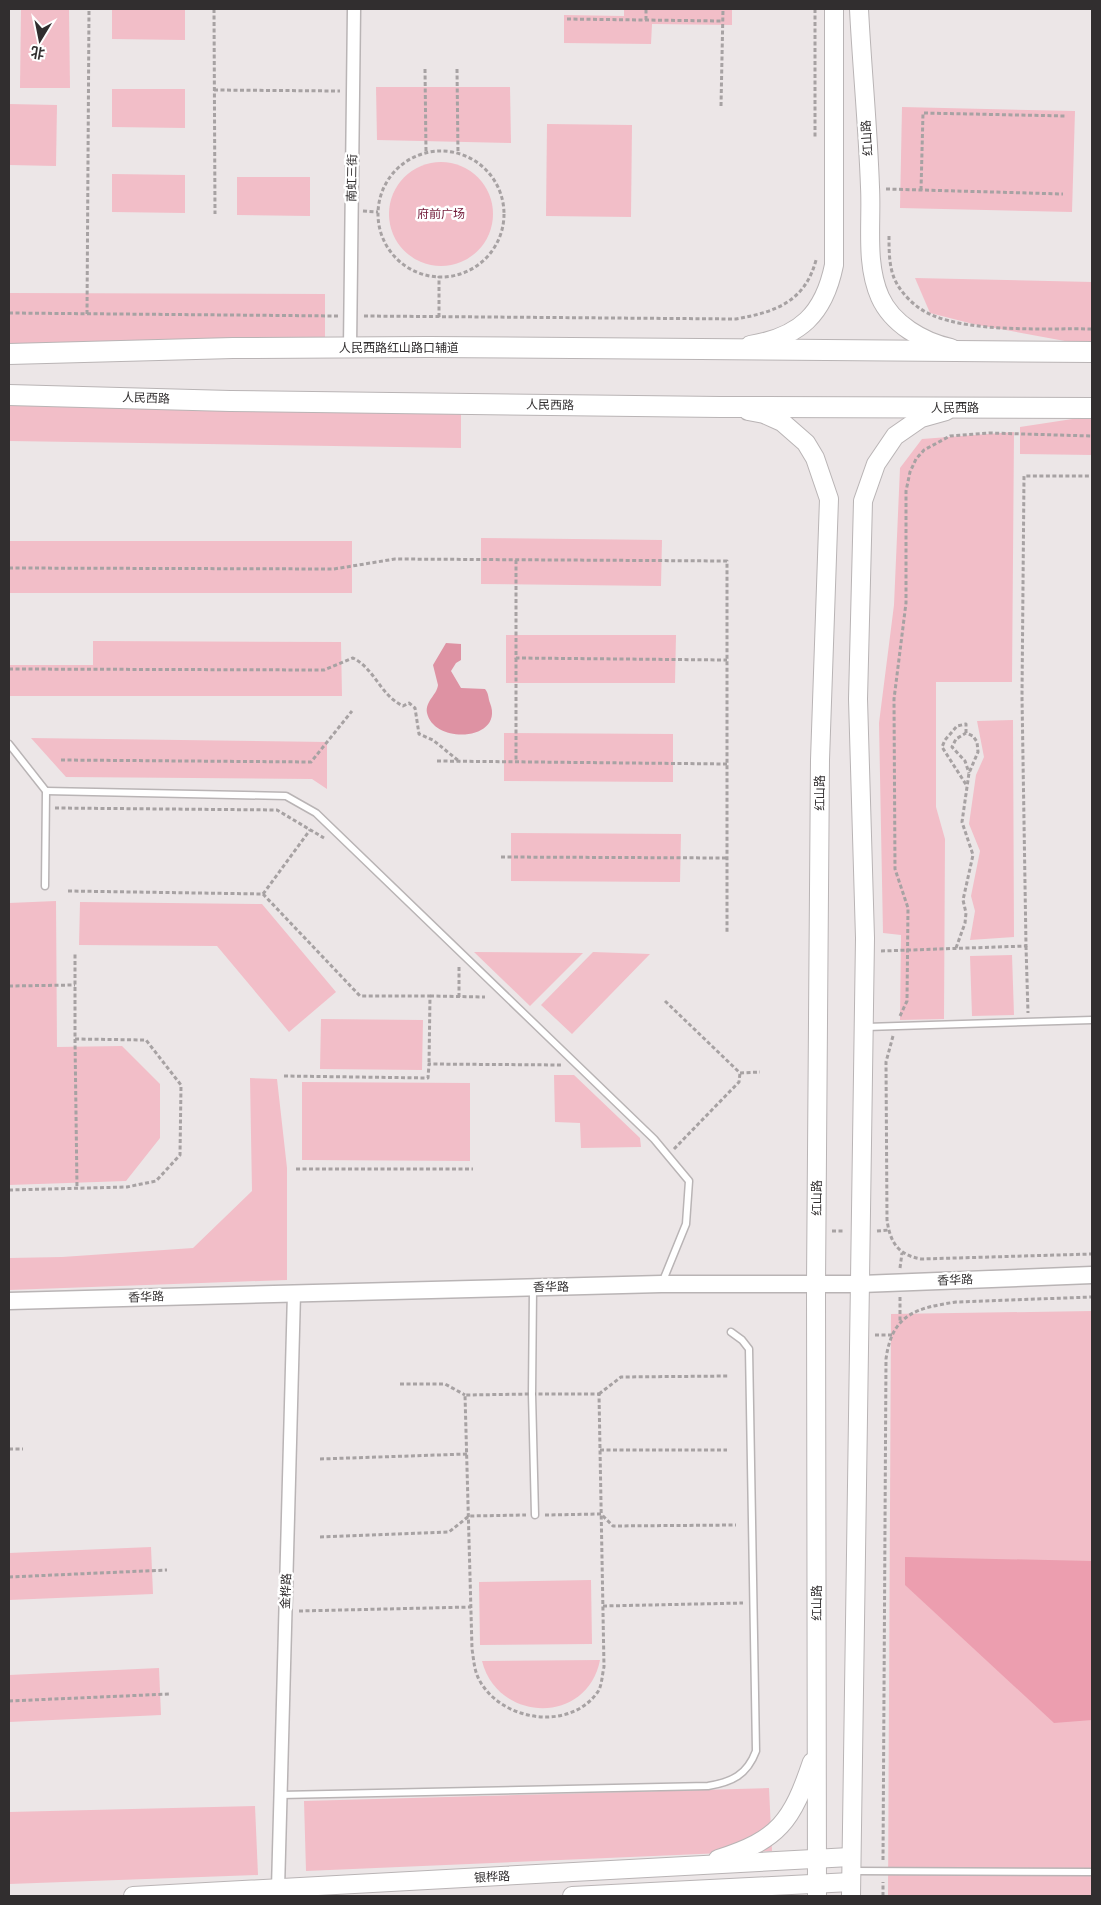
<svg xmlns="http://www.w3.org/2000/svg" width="1101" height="1905" font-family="'Fira Sans','Noto Sans SC',sans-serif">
<rect width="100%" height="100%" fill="#ece6e7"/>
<g fill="#f2bec8">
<path d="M21,9H69L70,88H20Z"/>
<path d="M112,9H185V40L112,39Z"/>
<path d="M624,9H732V25L652,24L651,44L564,43V15L624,16Z"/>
<path d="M376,87H510L511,143L377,140Z"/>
<path d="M112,89H185V128L112,127Z"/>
<path d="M9,104L57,105L56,166L9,165Z"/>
<path d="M902,107L1075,111L1072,212L900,208Z"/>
<path d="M547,124L632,125L631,217L546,216Z"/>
<circle cx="441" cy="214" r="52"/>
<path d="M112,174L185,175V213L112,212Z"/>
<path d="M237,177H310V216L237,215Z"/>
<path d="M915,278L1092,282V346L973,324L930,313Z"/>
<path d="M9,293L325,294V345L9,344Z"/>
<path d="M9,404L461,408V448L9,441Z"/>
<path d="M1092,416V455L1020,454V427Z"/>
<path d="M1014,432L1012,682H936V807L945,839L944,1019L900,1020L901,935L883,933L879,723L894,605L900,468L922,439Z"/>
<path d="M481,538L662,540L661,586L481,584Z"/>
<path d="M352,541V593H9V541Z"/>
<path d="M506,635H676L675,683H506Z"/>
<path d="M93,641L341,642L342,696H9V665H93Z"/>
<path d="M1013,720L1014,937L970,940L975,911L971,896L980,851L969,824L976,775L984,757L977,721Z"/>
<path d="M504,733L673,734V782L504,781Z"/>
<path d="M31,738L327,742V789L312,779L66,777Z"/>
<path d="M511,833L681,834L680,882L511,881Z"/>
<path d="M56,901L57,1047L122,1046L160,1084V1138L126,1181L9,1185V903Z"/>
<path d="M80,902L262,904L336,992L289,1032L217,946L79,945Z"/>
<path d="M474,952L583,953L530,1006Z"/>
<path d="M593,952L650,954L572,1034L541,1005Z"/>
<path d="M1012,955L1014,1015L972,1016L970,956Z"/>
<path d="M321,1019L423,1020L422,1070L320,1069Z"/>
<path d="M554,1075H574L640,1138L641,1147L581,1148L580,1123L555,1122Z"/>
<path d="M250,1078L277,1079L287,1168V1280L9,1290V1258L62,1257L193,1248L252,1191Z"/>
<path d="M302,1082L470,1083V1161L302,1160Z"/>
<path d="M1092,1311V1896H888L891,1314Z"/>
<path d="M151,1547L153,1594L9,1600V1553Z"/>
<path d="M591,1580L592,1644L480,1645L479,1582Z"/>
<path d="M600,1660C587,1726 497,1722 482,1661Z"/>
<path d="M159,1668L161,1715L9,1722V1675Z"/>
<path d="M769,1788L772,1851L306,1871L304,1801Z"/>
<path d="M255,1806L258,1875L9,1884V1812Z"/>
</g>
<path fill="#ec9eaf" d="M905,1557L1092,1561V1720L1054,1723L905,1585Z"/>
<path fill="#de92a3" d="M446,643L461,644V660L456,663L451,671L461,688L485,689C489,694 488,698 490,703C505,741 434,745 427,713C425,701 437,695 438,685L433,665Z"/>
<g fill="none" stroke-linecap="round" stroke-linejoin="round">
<defs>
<g id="service">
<path d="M9,744L46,791L45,886"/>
<path d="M46,791L286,796L316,813L654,1139L689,1181L686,1224L662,1283"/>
<path d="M866,1027L1092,1020"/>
<path d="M533,1289L532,1394L535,1515"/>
<path d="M280,1795L708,1786C732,1782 747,1775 756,1751L749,1349L742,1340L731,1332"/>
<path d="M852,1871L1092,1872"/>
</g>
<g id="minor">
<path d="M350,348L354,9"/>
<path d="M278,1889L294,1293"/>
</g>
<path id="tertiary" d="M9,1301L661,1284H861L1092,1275"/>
<g id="secondary">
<path d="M859,9C862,68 868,128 870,187C872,223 865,263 880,297C892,324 923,342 951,348"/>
<path d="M750,345C800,337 824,314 834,265V9"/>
<path d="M748,411L764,414L782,422L806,443L815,458L829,499L820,760L816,1284L817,1896"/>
<path d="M718,1859C779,1840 792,1821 812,1762"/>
<path d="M133,1896L850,1857"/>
<path d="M572,1896L851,1882"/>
<path d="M851,1896L865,938L858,699L863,501L876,464L895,436L921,418L946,411"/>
</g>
<g id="primary">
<path d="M9,354L233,348L428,347L1092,352"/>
<path d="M9,395L230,401L720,407L1092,408"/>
</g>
</defs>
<use href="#service" stroke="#b9b4b5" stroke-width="9"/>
<use href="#minor" stroke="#b9b4b5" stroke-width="15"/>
<use href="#tertiary" stroke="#b9b4b5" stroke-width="19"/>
<use href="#secondary" stroke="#b9b4b5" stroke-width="20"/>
<use href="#primary" stroke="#b9b4b5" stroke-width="22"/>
<g stroke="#a7a2a3" stroke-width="3" stroke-dasharray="4 2.5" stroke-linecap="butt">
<path d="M214,9L215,214"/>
<path d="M815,9V139"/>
<path d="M567,19L722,21"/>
<path d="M646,20V9"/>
<path d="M425,69L426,152"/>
<path d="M457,69L458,154"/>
<path d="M214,90L340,91"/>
<path d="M721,106L723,9"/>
<circle cx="441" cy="214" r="63"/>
<path d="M886,189L1063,194"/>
<path d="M921,190L923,113L1066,116"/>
<path d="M363,211L378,212"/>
<path d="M889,236C889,249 889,263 893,275C898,291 916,309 932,315C973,333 1047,328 1092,329"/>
<path d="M9,313L338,316"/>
<path d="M87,314L89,9"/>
<path d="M364,316L736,319C775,312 805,302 816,260"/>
<path d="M439,317V276"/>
<path d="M516,560V658L727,660"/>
<path d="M9,568L334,569L395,559L727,561V933"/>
<path d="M516,658V762"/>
<path d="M9,669L324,670L353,658C375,669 380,695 403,706L409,703L415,708L419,734L433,740L460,762"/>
<path d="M966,733V724L957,726L945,740L942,747L967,786"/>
<path d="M61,760L311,762L352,711"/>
<path d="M437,761L727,764"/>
<path d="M55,808L277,810L324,838"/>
<path d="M501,857L727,858"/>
<path d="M68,891L263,894L360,996H430L429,1064"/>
<path d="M263,894L310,830"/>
<path d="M1026,946L1028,1013"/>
<path d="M956,948L965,923L966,913L963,900L973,855L962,822L969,773L978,752L977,742L973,736L966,733L956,739L952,747L965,761L969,773"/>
<path d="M881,951L1026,946L1022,697L1024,476H1092"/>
<path d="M9,986L75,985"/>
<path d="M430,996L485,997"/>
<path d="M459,997V967"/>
<path d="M665,1001L740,1073L760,1072"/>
<path d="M900,1016L907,1001L908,908L895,869L894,699L906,603V491L910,472L916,459L924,450L950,436L989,433L1092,436"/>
<path d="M893,1036L886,1062L887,1220C890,1242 898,1255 921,1259L1092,1254"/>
<path d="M75,1039L77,1188"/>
<path d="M284,1076L428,1078L429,1064L562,1065"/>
<path d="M674,1149L739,1082L740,1073"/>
<path d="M296,1169H473"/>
<path d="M9,1190L127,1187L156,1181L180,1155L181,1085L146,1040L75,1039V952"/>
<path d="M832,1231H845"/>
<path d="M877,1231L889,1230"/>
<path d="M900,1268L902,1253"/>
<path d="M900,1297V1321"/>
<path d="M875,1335H892"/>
<path d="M400,1384H445L465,1395"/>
<path d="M532,1394H599L604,1667C602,1675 602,1687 597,1693C569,1731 504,1721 481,1683C474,1672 474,1661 472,1649L465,1395Z"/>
<path d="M599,1394L621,1377L729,1376"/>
<path d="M9,1449H23"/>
<path d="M600,1450H727"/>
<path d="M320,1459L467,1454"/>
<path d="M545,1515L601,1514L613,1526L736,1525"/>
<path d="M320,1537L449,1532L469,1516L526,1515"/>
<path d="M9,1577L167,1570"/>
<path d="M603,1606L743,1603"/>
<path d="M299,1611L471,1607"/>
<path d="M9,1701L169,1694"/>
<path d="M883,1860L886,1359C892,1314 916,1308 956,1302L1092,1297"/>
<path d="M883,1896V1882"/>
</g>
<use href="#service" stroke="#fff" stroke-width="6"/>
<use href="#minor" stroke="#fff" stroke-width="12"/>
<use href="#tertiary" stroke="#fff" stroke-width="16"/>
<use href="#secondary" stroke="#fff" stroke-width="18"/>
<use href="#primary" stroke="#fff" stroke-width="20"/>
</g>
<g text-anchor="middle" stroke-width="5" stroke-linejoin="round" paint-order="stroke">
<g font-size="12" fill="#312e2f" stroke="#fff">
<text transform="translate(867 138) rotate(-94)" y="4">红山路</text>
<text transform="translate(352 178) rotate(-89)" y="4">南虹三街</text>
<text x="399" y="352">人民西路红山路口辅道</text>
<text transform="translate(146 398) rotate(2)" y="4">人民西路</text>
<text transform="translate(550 405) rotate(1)" y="4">人民西路</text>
<text x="955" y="412">人民西路</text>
<text transform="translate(820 793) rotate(-90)" y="4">红山路</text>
<text transform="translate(817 1198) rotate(-90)" y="4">红山路</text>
<text transform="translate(955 1280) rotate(-2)" y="4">香华路</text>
<text transform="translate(551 1287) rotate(-1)" y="4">香华路</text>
<text transform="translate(146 1297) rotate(-2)" y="4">香华路</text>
<text transform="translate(286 1591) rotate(-88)" y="4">金桦路</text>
<text transform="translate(817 1603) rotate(-90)" y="4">红山路</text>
<text transform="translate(492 1877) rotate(-3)" y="4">银桦路</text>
</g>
<g font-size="12" fill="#711836" stroke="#fff">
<text x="441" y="218">府前广场</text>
</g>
</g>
<rect width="1101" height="1905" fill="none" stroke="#312e2f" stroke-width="20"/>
<g transform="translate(40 40) rotate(190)" stroke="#ffffff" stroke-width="4" paint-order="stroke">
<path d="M0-4L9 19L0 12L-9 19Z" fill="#312e2f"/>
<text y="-8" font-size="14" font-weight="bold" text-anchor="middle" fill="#312e2f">北</text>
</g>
</svg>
